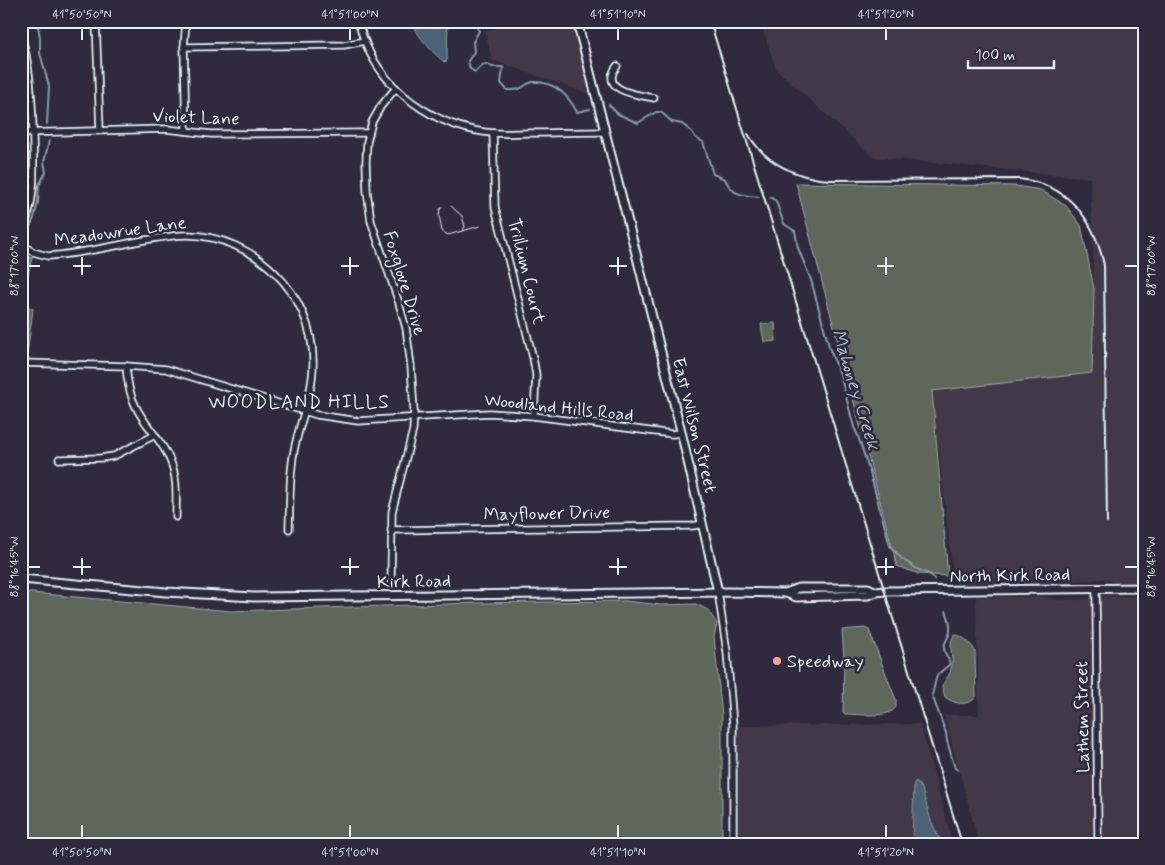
<svg xmlns="http://www.w3.org/2000/svg" width="1165" height="865" font-family="Mynerve,sans-serif">
<rect width="100%" height="100%" fill="#2f2a3d"/>
<filter id="ink" filterUnits="userSpaceOnUse"><feTurbulence type="fractalNoise" baseFrequency=".02" numOctaves="2"/><feDisplacementMap in="SourceGraphic" scale="10" xChannelSelector="R" yChannelSelector="G"/><feConvolveMatrix kernelMatrix="1 2 1 2 8 2 1 2 1" color-interpolation-filters="sRGB"/></filter>
<g filter="url(#ink)">
<g fill="#423847">
<path d="M525,21H576L592,95L492,60L485,31Z"/>
<path d="M760,21H1144V581L1116,582L1104,579L1064,582L954,583L932,391L1092,373L1094,289L1090,178L873,157L776,69Z"/>
<path d="M1104,596H1144V844H979L944,715H979L976,597H1046L1059,600L1088,599Z"/>
<path d="M920,724L953,844H737L738,726Z"/>
</g>
<g fill="#5e665a" stroke="#a3aca9">
<path d="M796,183L1016,186L1041,190L1066,206L1081,225L1094,289L1092,373L932,391L948,576L919,574L897,566Z"/>
<path d="M21,254L32,258L21,303Z"/>
<path d="M21,304L33,309L27,355H21Z"/>
<path d="M775,323L776,341L764,342L761,324Z"/>
<path d="M21,592L231,611L475,603L626,601L661,605L696,604L708,610L717,624L714,637L722,717V844H21Z"/>
<path d="M865,628L869,630L896,700V707C889,719 858,714 845,714L843,712L844,659L842,630Z"/>
<path d="M955,634C964,637 971,643 975,651L976,697C967,707 954,704 945,697L942,686C945,680 950,675 951,669C955,656 946,645 955,634Z"/>
</g>
<g fill="#4b6375" stroke="#8a9ca9">
<path d="M411,21H448L447,61L444,62C430,50 419,38 411,21Z"/>
<path d="M916,781L922,789L931,821L942,844H912L914,783Z"/>
</g>
<g fill="none" stroke-linecap="round" stroke-linejoin="round">
<g stroke="#8a9ca9" stroke-width="2">
<path d="M37,21L40,37V53L49,86L47,124"/>
<path d="M474,21L479,31L473,42L474,52L468,61L470,69L475,72L482,65L487,64L492,67H503L501,83L507,90C511,90 516,90 519,89C524,87 527,83 533,82C555,81 568,95 577,112L590,109"/>
<path d="M609,105L618,114L638,123L656,112H661L672,122L682,124L691,131L696,138L703,142L713,174L725,179C733,196 742,195 759,197"/>
<path d="M770,197L776,201L784,224L795,231L798,248L811,280L830,350L840,374L854,427L858,436L870,473L890,546L902,559L919,570L931,575L934,579"/>
<path d="M24,240L34,218L38,202L39,185L46,172L44,162L49,141"/>
<path d="M946,611C949,618 952,627 949,635C948,638 945,642 944,646C943,654 949,657 950,664L937,675L932,695L946,733L947,741L955,768L958,770"/>
</g>
<defs>
<g id="minor">
<path d="M96,21L100,130"/>
<path d="M186,21L184,47L186,131"/>
<path d="M358,21C361,32 365,43 370,53C393,98 443,129 493,133C505,134 516,133 528,133C553,133 579,132 604,132"/>
<path d="M21,34C31,69 33,104 33,141C34,172 36,204 21,232"/>
<path d="M184,47L344,45L365,41"/>
<path d="M617,66C598,91 638,95 654,98"/>
<path d="M21,133L166,129L211,134L369,133"/>
<path d="M493,133L495,207L533,358L536,375L534,416"/>
<path d="M21,244L33,252L48,256C80,254 113,246 145,240C159,238 173,235 187,235C254,236 313,293 313,361C314,390 301,418 295,446C289,473 290,502 289,529"/>
<path d="M21,363L126,366L166,369L317,415L358,421L489,413L534,416L672,434L681,433"/>
<path d="M126,366C127,380 129,394 136,407C145,426 162,440 170,460C178,478 176,498 176,517"/>
<path d="M59,459L101,458L114,456L155,435"/>
<path d="M391,530L692,526L703,524"/>
<path d="M391,583L392,512L413,430L414,411L411,366L406,328L398,300L371,221L367,191L366,162L367,142L372,122L381,106L396,88"/>
<path d="M1096,589L1098,844"/>
<path d="M718,592L727,652L733,725V844"/>
</g>
<g id="tertiary">
<path d="M577,21L680,427L718,592"/>
<path d="M21,579L166,592L254,597L728,592L786,593L796,597L868,595L876,592L886,591L1144,588"/>
<path d="M786,593L798,588H868L876,592"/>
</g>
</defs>
<use href="#minor" stroke="#e8f1f8" stroke-width="9"/>
<use href="#tertiary" stroke="#e8f1f8" stroke-width="11"/>
<use href="#minor" stroke="#2f2a3d" stroke-width="5.5"/>
<use href="#tertiary" stroke="#2f2a3d" stroke-width="7"/>
<g stroke="#e8f1f8" stroke-width="1">
<path d="M451,206L462,216L465,227L462,231"/>
<path d="M443,207L440,209L439,215L442,231L448,235L480,226"/>
</g>
<g stroke="#e8f1f8" stroke-width="2">
<path d="M710,21L962,844"/>
<path d="M748,134C765,163 796,178 830,180L1019,179C1068,184 1094,219 1104,265L1107,522"/>
</g>
</g>
</g>
<path fill="none" stroke="#e8f1f8" stroke-width="2" d="M82,28V40M350,28V40M618,28V40M886,28V40M82,257V275M350,257V275M618,257V275M886,257V275M28,266H40M73,266H91M341,266H359M609,266H627M877,266H894M1125,266H1138M82,558V575M350,558V575M618,558V575M886,558V575M28,567H40M73,567H91M341,567H359M609,567H627M877,567H894M1125,567H1138M82,825V838M350,825V838M618,825V838M886,825V838"/>
<circle fill="#ff9aa2" stroke="#2f2a3d" stroke-width="2" cx="777" cy="661" r="5"/>
<g text-anchor="middle" stroke-width="5" stroke-linejoin="round" paint-order="stroke">
<g font-size="18" fill="#e8f1f8" stroke="#2f2a3d">
<text transform="translate(196 117) rotate(2)" y="6">Violet Lane</text>
<text transform="translate(120 231) rotate(-8)" y="6">Meadowrue Lane</text>
<text transform="translate(527 271) rotate(76)" y="6">Trillium Court</text>
<text transform="translate(405 283) rotate(73)" y="6">Foxglove Drive</text>
<text transform="translate(559 407) rotate(6)" y="6">Woodland Hills Road</text>
<text transform="translate(695 425) rotate(76)" y="6">East Wilson Street</text>
<text transform="translate(547 513) rotate(-1)" y="6">Mayflower Drive</text>
<text transform="translate(1010 575) rotate(-1)" y="6">North Kirk Road</text>
<text transform="translate(414 581) rotate(-1)" y="6">Kirk Road</text>
<text transform="translate(1082 717) rotate(-91)" y="6">Lathem Street</text>
</g>
<g font-size="18" fill="#e8f1f8" stroke="#2f2a3d" text-anchor="start">
<text x="787" y="667">Speedway</text>
</g>
<g font-size="19" font-style="italic" fill="#a9b8c4" stroke="#2f2a3d">
<text transform="translate(857 389) rotate(73)" y="7">Mahoney Creek</text>
</g>
<g font-size="19" letter-spacing="1" fill="#e8f1f8" stroke="#2f2a3d">
<text x="299" y="408">WOODLAND HILLS</text>
</g>
</g>
<rect width="1165" height="865" fill="none" stroke="#2f2a3d" stroke-width="55"/>
<path d="M968 60v8h86v-8" fill="none" stroke="#e8f1f8" stroke-width="2.5"/>
<text x="975" y="60" font-size="15" fill="#e8f1f8" stroke="#2f2a3d" stroke-width="4" paint-order="stroke">100 m</text>
<rect x="28" y="28" width="1110" height="810" fill="none" stroke="#e8f1f8" stroke-width="2"/>
<g font-size="12" text-anchor="middle" fill="#e8f1f8">
<text x="82" y="18">41°50'50"N</text>
<text x="350" y="18">41°51'00"N</text>
<text x="618" y="18">41°51'10"N</text>
<text x="886" y="18">41°51'20"N</text>
<text transform="translate(1151 266) rotate(-90)" y="4">88°17'00"W</text>
<text transform="translate(14 266) rotate(-90)" y="4">88°17'00"W</text>
<text transform="translate(1151 567) rotate(-90)" y="4">88°16'45"W</text>
<text transform="translate(14 567) rotate(-90)" y="4">88°16'45"W</text>
<text x="82" y="856">41°50'50"N</text>
<text x="350" y="856">41°51'00"N</text>
<text x="618" y="856">41°51'10"N</text>
<text x="886" y="856">41°51'20"N</text>
</g>
</svg>
